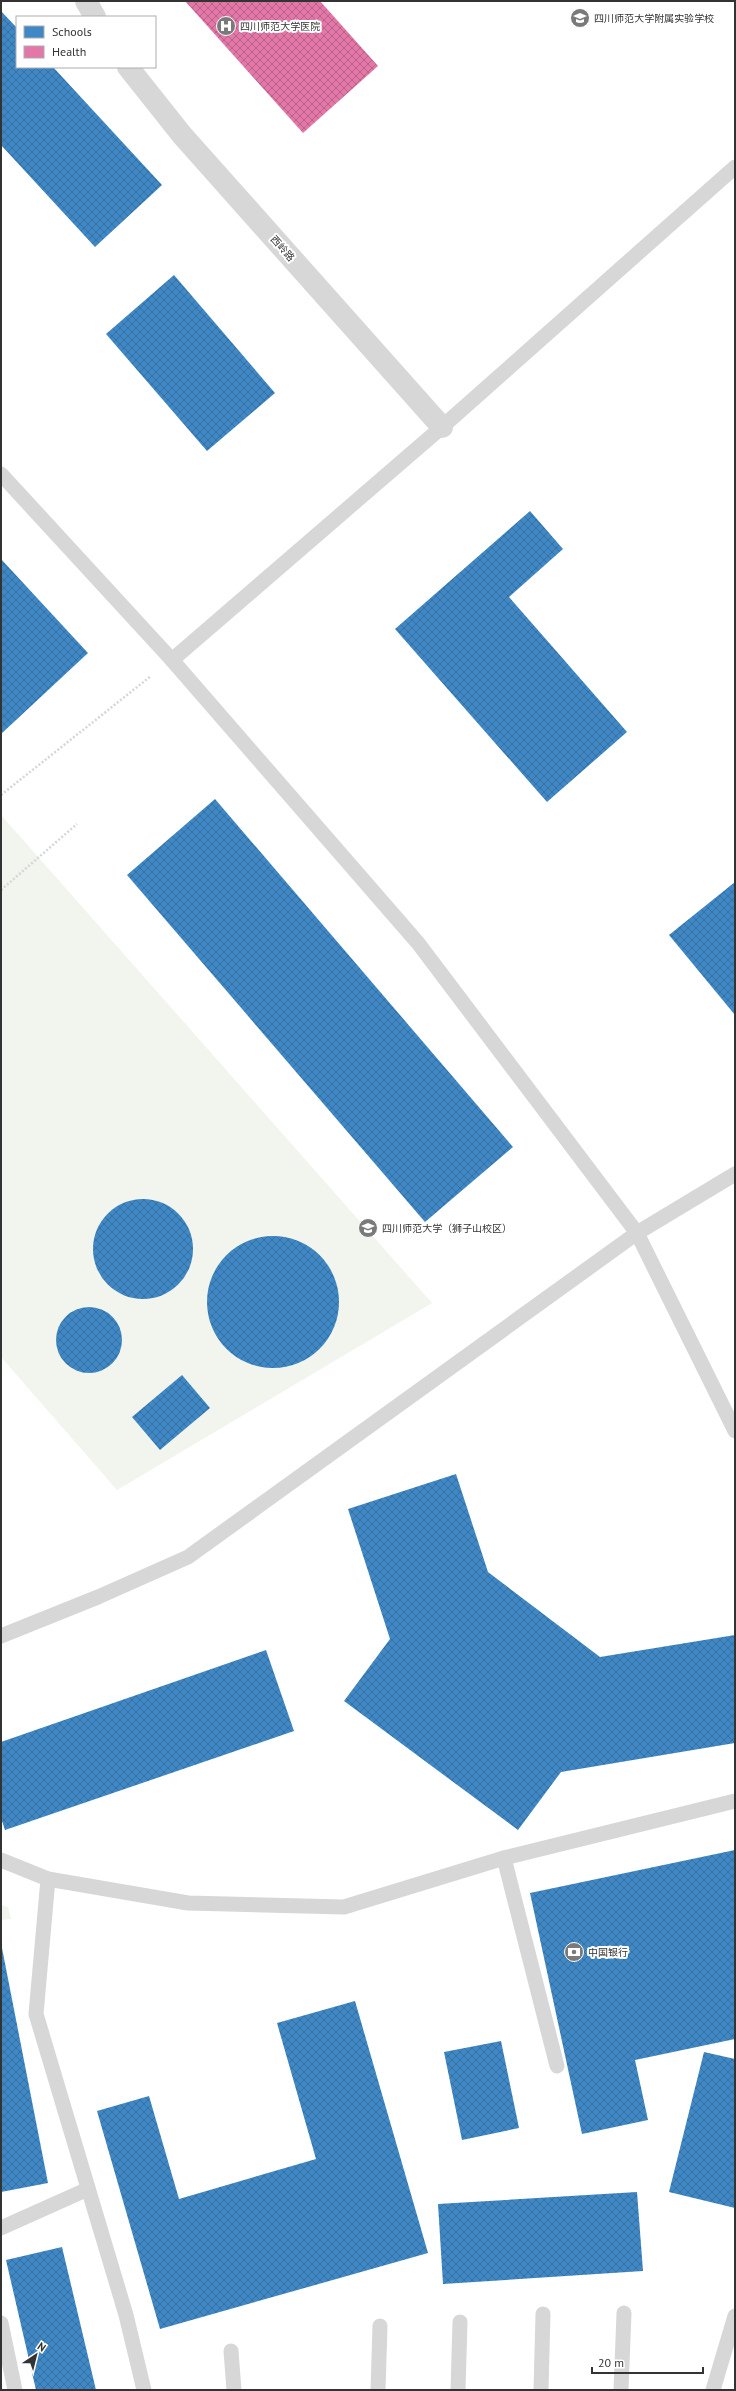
<svg xmlns="http://www.w3.org/2000/svg" width="736" height="2391" font-family="'PT Sans','Noto Sans SC',sans-serif">
<defs>
<pattern id="schools-cross-hatch" width="8" height="8" patternUnits="userSpaceOnUse"><rect width="8" height="8" fill="#3f88c5"/><path d="M0 0l8 8M0 8l8-8" fill="none" stroke="#3570a1"/></pattern>
<pattern id="health-cross-hatch" width="8" height="8" patternUnits="userSpaceOnUse"><rect width="8" height="8" fill="#e377a8"/><path d="M0 0l8 8M0 8l8-8" fill="none" stroke="#b96289"/></pattern>
</defs>
<rect width="100%" height="100%" fill="#fff"/>
<g fill="#f1f5ed">
<path d="M1,815L432,1303L117,1490L1,1357Z"/>
<path d="M1,1905L8,1907L11,1919L1,1920Z"/>
</g>
<g fill="url(#schools-cross-hatch)">
<path d="M1,11L17,28V67H53L162,185L95,247L1,145Z"/>
<path d="M174,275L275,393L207,451L106,334Z"/>
<path d="M530,511L563,549L509,597L627,732L547,802L395,629Z"/>
<path d="M1,559L88,653L1,734Z"/>
<path d="M215,799L513,1147L425,1222L127,875Z"/>
<path d="M735,882V1015L669,935Z"/>
<circle cx="143" cy="1249" r="50"/>
<circle cx="273" cy="1302" r="66"/>
<circle cx="89" cy="1340" r="33"/>
<path d="M182,1375L210,1408L160,1450L132,1417Z"/>
<path d="M456,1474L488,1572L600,1657L735,1635V1743L561,1772L518,1830L344,1701L390,1639L348,1509Z"/>
<path d="M266,1650L294,1731L5,1830L1,1818V1742Z"/>
<path d="M735,1850V2039L635,2060L648,2120L582,2134L530,1893Z"/>
<path d="M1,1943L48,2183L1,2192Z"/>
<path d="M355,2001L428,2253L160,2329L97,2111L149,2096L179,2199L316,2159L277,2023Z"/>
<path d="M501,2041L519,2128L462,2140L444,2052Z"/>
<path d="M704,2052L735,2059V2208L669,2192Z"/>
<path d="M637,2192L643,2271L443,2284L438,2204Z"/>
<path d="M62,2247L96,2390H36L6,2260Z"/>
</g>
<path fill="url(#health-cross-hatch)" d="M185,1H320L378,66L303,133Z"/>
<g fill="none" stroke-linecap="round" stroke-linejoin="round">
<g stroke="#d6d6d6" stroke-width="2.5" stroke-dasharray="2 2" stroke-linecap="butt">
<path d="M1,795L151,676"/>
<path d="M1,890L77,824"/>
</g>
<g stroke="#d7d7d7" stroke-width="15">
<path d="M1,474L172,660L418,943L637,1233L735,1431"/>
<path d="M172,660L442,427L735,167"/>
<path d="M1,1636L98,1597L188,1557L637,1233L735,1174"/>
<path d="M504,1858L557,2066"/>
<path d="M1,1860L48,1879L188,1903L344,1907L504,1858L735,1801"/>
<path d="M48,1879L36,2014L126,2315L144,2390"/>
<path d="M1,2228L88,2189"/>
<path d="M1,2323L15,2390"/>
<path d="M231,2351L234,2390"/>
<path d="M378,2390L380,2326"/>
<path d="M458,2390L460,2322"/>
<path d="M541,2390L543,2314"/>
<path d="M621,2390L624,2313"/>
<path d="M713,2390L735,2316"/>
</g>
<g stroke="#d7d7d7" stroke-width="22">
<path d="M86,1L95,17"/>
<path d="M128,67L182,135L442,427"/>
</g>
</g>
<defs>
<symbol id="school-disc" viewBox="-11 -11 22 22"><circle r="9.5" fill="#7a7a7a" stroke="#fff"/><path d="M0-5L7-2L0 1L-7-2ZM-4 1L0 2.5L4 1V4Q0 6-4 4Z" fill="#fff"/></symbol>
<symbol id="hospital-disc" viewBox="-11 -11 22 22"><circle r="9.5" fill="#7a7a7a" stroke="#fff"/><path d="M-5-5h3v3.5h4V-5h3V5h-3V1.5h-4V5h-3Z" fill="#fff"/></symbol>
<symbol id="university-disc" viewBox="-11 -11 22 22"><circle r="9.5" fill="#7a7a7a" stroke="#fff"/><path d="M0-5L7-2L0 1L-7-2ZM-4 1L0 2.5L4 1V4Q0 6-4 4Z" fill="#fff"/></symbol>
<symbol id="bank-disc" viewBox="-11 -11 22 22"><circle r="9.5" fill="#7a7a7a" stroke="#fff"/><path d="M-6-4H6V4H-6ZM0-2.3a2.3 2.3 0 1 0 0 4.6a2.3 2.3 0 1 0 0-4.6Z" fill="#fff"/></symbol>
</defs>
<g fill-rule="evenodd">
<use href="#school-disc" x="569" y="7" width="22" height="22"/>
<use href="#hospital-disc" x="215" y="15" width="22" height="22"/>
<use href="#university-disc" x="357" y="1217" width="22" height="22"/>
<use href="#bank-disc" x="563" y="1941" width="22" height="22"/>
</g>
<g text-anchor="middle" stroke-width="4" stroke-linejoin="round" paint-order="stroke">
<g font-size="10" fill="#333" stroke="#fff" text-anchor="start">
<text x="594" y="22">四川师范大学附属实验学校</text>
<text x="240" y="30">四川师范大学医院</text>
<text x="382" y="1232">四川师范大学（狮子山校区）</text>
<text x="588" y="1956">中国银行</text>
</g>
<g font-size="10" fill="#333" stroke="#fff">
<text transform="translate(283 248) rotate(48)" y="4">西岭路</text>
</g>
</g>
<rect width="736" height="2391" fill="none" stroke="#333333" stroke-width="4"/>
<rect x="16" y="16" width="140" height="52" fill="#ffffff" stroke="#adadad"/>
<rect x="24" y="26" width="20" height="12" fill="#3f88c5" stroke="#adadad"/>
<text x="52" y="36" font-size="12" fill="#333333">Schools</text>
<rect x="24" y="46" width="20" height="12" fill="#e377a8" stroke="#adadad"/>
<text x="52" y="56" font-size="12" fill="#333333">Health</text>
<g transform="translate(36 2355) rotate(35)" stroke="#ffffff" stroke-width="3" paint-order="stroke">
<path d="M0-3L7 15L0 10L-7 15Z" fill="#333333"/>
<text y="-6" font-size="11" font-weight="bold" text-anchor="middle" fill="#333333">N</text>
</g>
<path d="M592 2367v6h111v-6" fill="none" stroke="#333333" stroke-width="2"/>
<text x="598" y="2367" font-size="12" fill="#333333" stroke="#ffffff" stroke-width="3" paint-order="stroke">20 m</text>
</svg>
